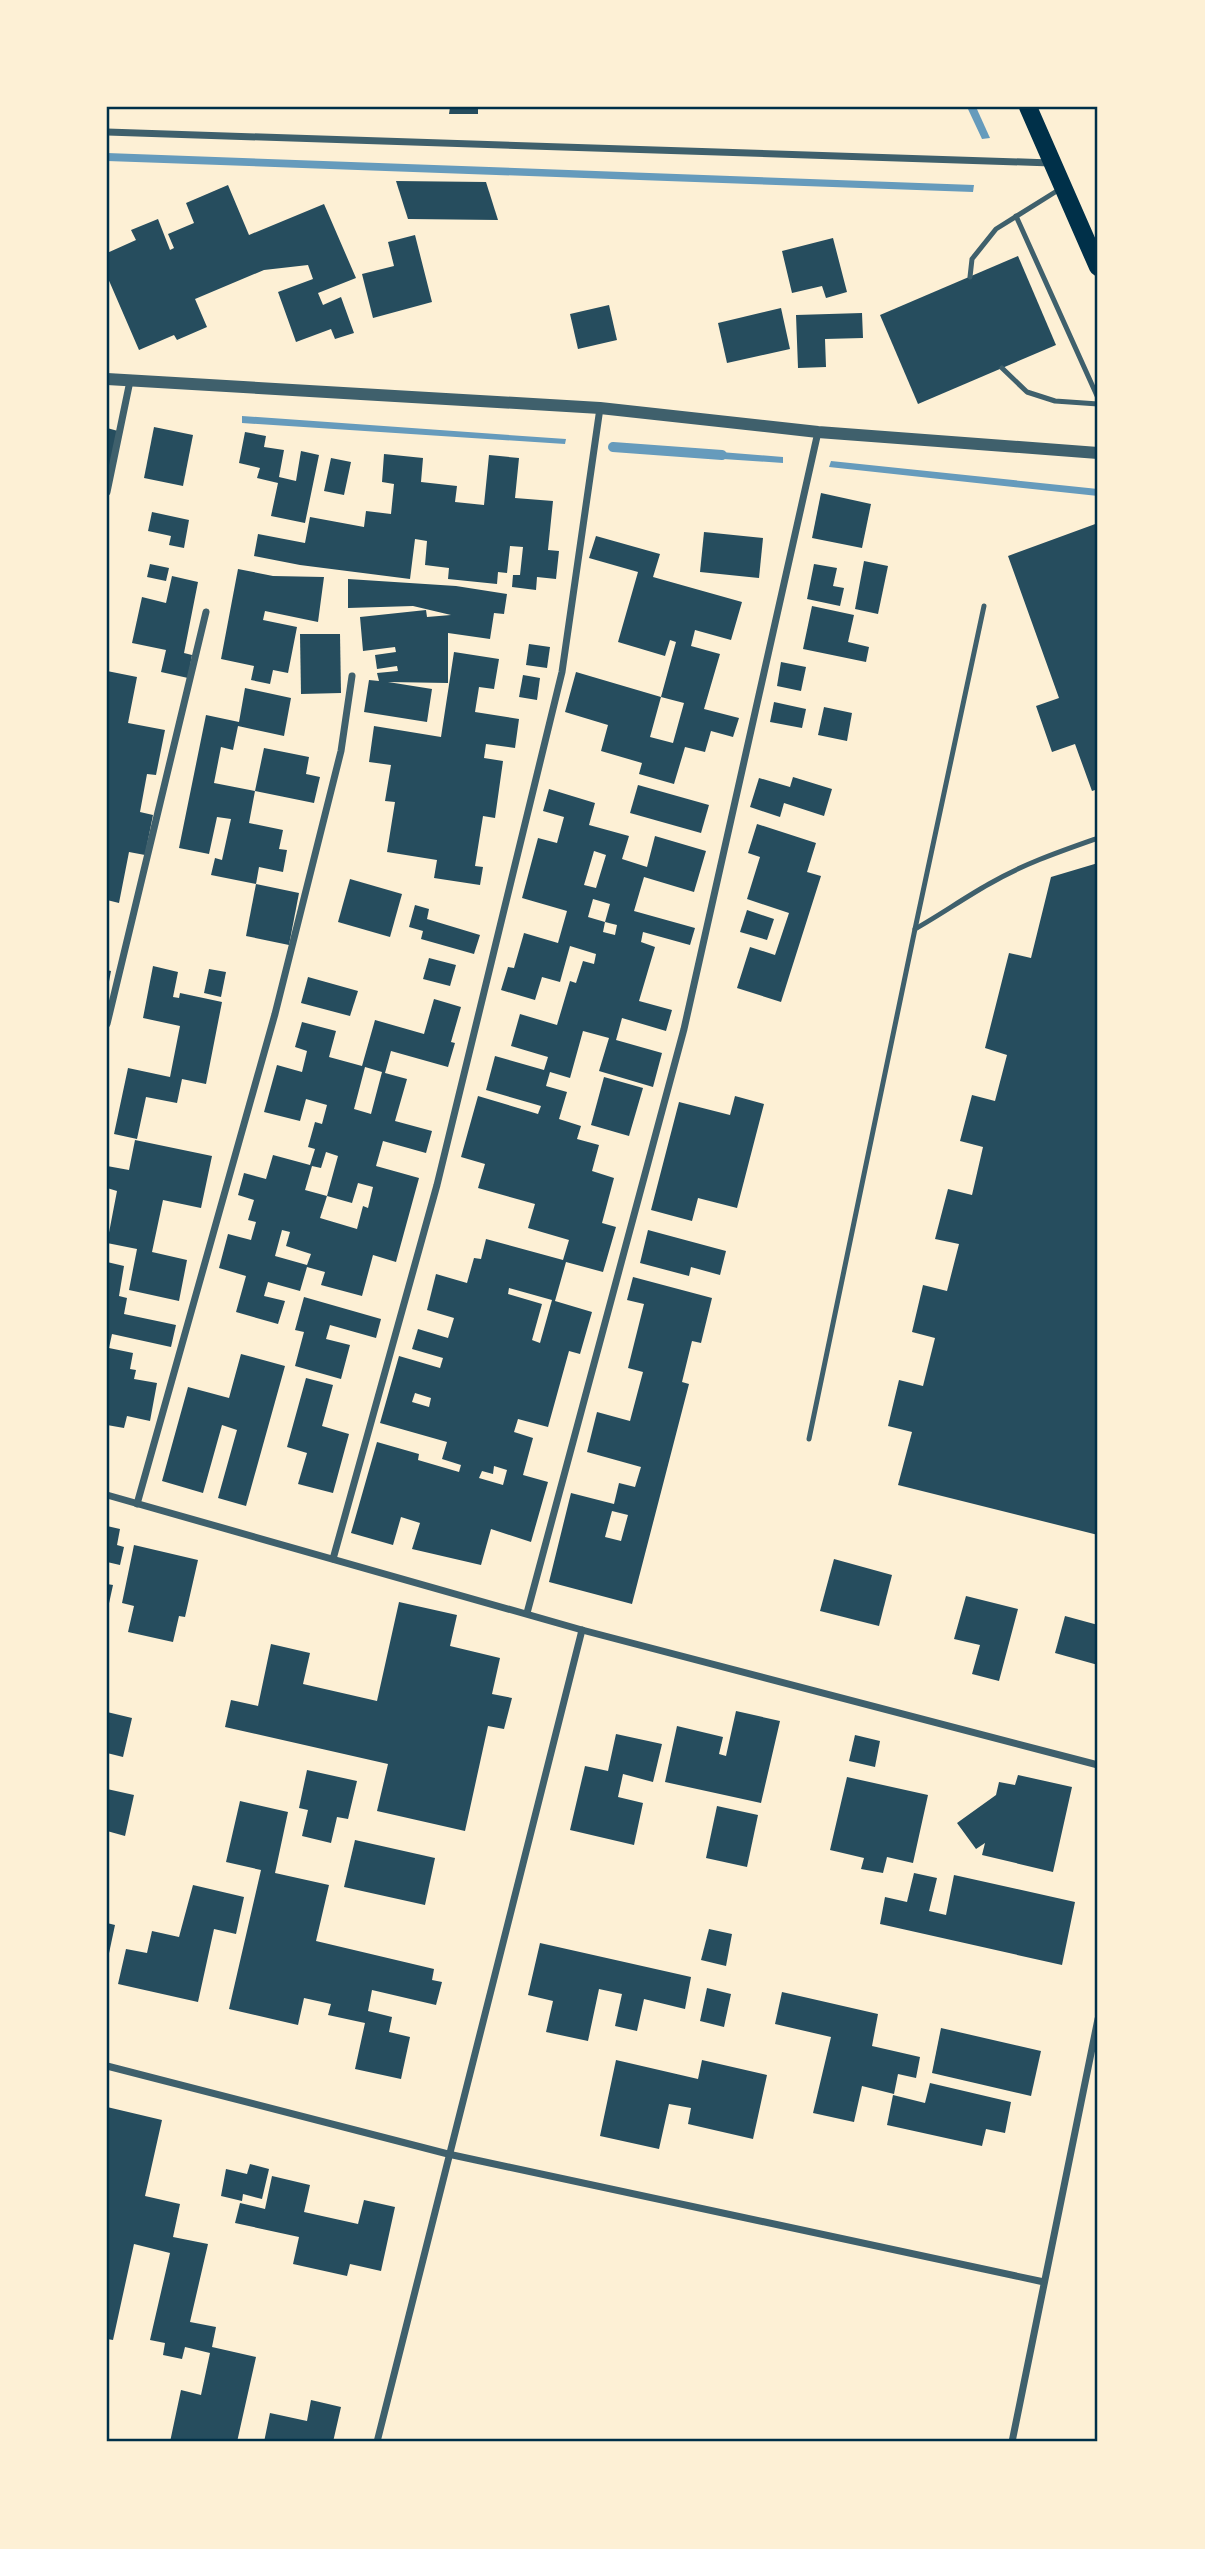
<svg xmlns="http://www.w3.org/2000/svg" width="1205" height="2549" font-family="'Sofia Sans Condensed',sans-serif">
<rect width="100%" height="100%" fill="#fdf0d5"/>
<g fill="#669bbc">
<path d="M967,107H976L990,138L982,139Z"/>
<path d="M107,153L974,185L973,192L107,161Z"/>
<path d="M242,416L566,439L565,444L242,423Z"/>
<path d="M708,451L783,457V463L708,458Z"/>
<path d="M831,461L1098,489V496L829,467Z"/>
</g>
<g fill="none" stroke-linecap="round" stroke-linejoin="round">
<path stroke="#669bbc" stroke-width="10" d="M613,447L722,455"/>
</g>
<g fill="#264d5e" fill-rule="evenodd">
<path d="M450,107H478V114H449Z"/>
<path d="M396,181L486,182L498,220L408,219Z"/>
<path d="M228,185L249,235L324,204L356,278L318,293L323,305L341,297L354,333L335,339L331,329L296,342L278,292L313,279L308,265L264,270L195,299L207,327L177,340L174,335L139,350L107,276V253L136,240L131,230L158,219L170,250L174,248L168,234L194,223L186,203Z"/>
<path d="M415,235L432,302L373,318L362,274L394,266L388,242Z"/>
<path d="M833,238L847,292L826,298L822,286L792,293L782,251Z"/>
<path d="M1018,256L1056,345L918,404L880,315Z"/>
<path d="M609,305L617,340L578,349L570,314Z"/>
<path d="M781,308L790,349L727,363L718,323Z"/>
<path d="M862,313L863,338L825,339L826,367L798,368L796,315Z"/>
<path d="M154,427L193,435L183,486L144,478Z"/>
<path d="M107,428L118,431L107,479Z"/>
<path d="M245,432L266,436L264,447L284,450L279,477L296,481L301,451L319,455L305,523L271,516L278,483L257,478L260,468L239,463Z"/>
<path d="M384,454L423,458L421,482L457,486L455,502L484,505L489,455L519,458L515,498L553,501L548,550L559,551L556,579L537,577L536,590L512,587L513,575H520L523,547L510,546L507,573L498,572L497,584L448,579L449,568L425,565L427,541L415,539L410,579L300,565L254,556L258,534L305,543L310,517L364,527L366,511L391,514L394,484L382,482Z"/>
<path d="M331,458L351,462L344,495L324,491Z"/>
<path d="M821,493L871,504L862,548L812,538Z"/>
<path d="M152,512L189,520L184,548L169,545L171,536L148,531Z"/>
<path d="M1098,523V789L1092,791L1075,744L1052,752L1036,706L1059,698L1008,556Z"/>
<path d="M704,532L763,538L759,578L700,572Z"/>
<path d="M596,536L660,554L653,577L742,602L731,640L695,630L691,646L720,654L704,709L739,718L733,737L711,731L705,752L685,747L674,784L639,774L642,763L601,751L608,725L565,712L576,672L661,697L676,642L670,640L665,656L618,642L638,572L589,558ZM661,697L684,703L673,743L650,737Z"/>
<path d="M864,561L888,566L878,614L855,609Z"/>
<path d="M150,564L169,568L166,581L147,577Z"/>
<path d="M814,564L837,568L833,586L844,588L840,606L807,599Z"/>
<path d="M238,569L273,576L324,577L318,622L265,611L263,620L297,627L288,673L273,670L270,684L251,680L254,666L221,659Z"/>
<path d="M172,576L198,582L184,653L192,655L188,678L161,672L166,650L132,643L142,597L166,603Z"/>
<path d="M348,579L456,586L507,594L504,614L494,613L490,639L448,633V683L388,682L432,689L427,722L364,712L369,680L379,681L377,673L398,671L397,666L377,669L375,655L396,652L395,647L363,651L360,617L426,610L427,617L451,615L413,606L348,608Z"/>
<path d="M812,606L854,615L848,642L869,647L866,662L803,649Z"/>
<path d="M300,634H340L341,693L301,694Z"/>
<path d="M529,644L550,647L547,668L526,665Z"/>
<path d="M454,652L499,659L494,689L479,687L475,712L519,719L515,748L486,744L484,758L503,761L495,818L483,816L475,866L483,867L480,885L434,878L437,860L387,852L395,802L385,801L391,765L369,762L374,726L441,737Z"/>
<path d="M781,662L806,667L801,691L777,686Z"/>
<path d="M107,671L137,677L128,723L165,730L156,775L147,774L140,812L153,815L145,855L129,852L119,903L107,900Z"/>
<path d="M523,675L540,678L537,700L519,697Z"/>
<path d="M245,688L291,698L284,736L238,726L233,750L221,747L214,783L255,791L264,748L309,757L306,774L320,777L314,803L255,791L249,823L283,830L279,849L287,850L283,872L259,867L256,884L211,875L215,858L222,860L231,819L217,817L209,854L179,848L206,715L239,722Z"/>
<path d="M774,702L806,709L802,728L770,722Z"/>
<path d="M824,707L852,713L847,741L818,735Z"/>
<path d="M793,777L832,789L824,816L784,803L780,817L750,807L759,778L790,787Z"/>
<path d="M638,785L709,805L701,833L630,813Z"/>
<path d="M549,789L595,803L589,825L629,836L622,859L647,867L655,836L706,851L694,892L644,877L634,911L695,928L690,945L643,932L641,942L655,947L639,1001L672,1010L666,1031L622,1018L616,1040L662,1053L653,1087L599,1071L609,1038L583,1031L570,1078L550,1072L546,1086L567,1092L559,1119L581,1126L577,1139L599,1145L592,1171L614,1178L602,1223L616,1227L603,1272L566,1262L555,1301L592,1312L580,1354L569,1351L548,1427L518,1419L514,1432L533,1438L523,1475L548,1482L531,1542L491,1529L481,1565L412,1549L420,1523L401,1517L393,1545L351,1533L377,1442L419,1454L418,1460L459,1472L461,1465L442,1459L447,1442L380,1423L399,1356L440,1368L443,1358L412,1349L418,1329L448,1338L454,1318L427,1310L436,1274L467,1283L474,1258L481,1259L486,1239L563,1260L569,1240L528,1228L535,1204L478,1188L485,1164L461,1157L478,1096L538,1114L541,1106L486,1090L495,1056L544,1070L548,1057L511,1046L520,1014L557,1025L570,981L576,983L583,961L594,964L596,954L570,946L560,982L542,977L535,1000L501,990L508,967L514,968L524,933L558,943L567,911L522,898L538,838L557,843L564,817L543,811ZM594,851L606,855L596,888L584,885ZM593,899L610,904L605,922L617,925L615,935L603,932L605,922L588,917ZM509,1288L552,1300L540,1343L532,1340L542,1304L508,1294ZM415,1393L431,1398L429,1407L412,1402ZM494,1466L507,1470L503,1485L479,1478L482,1471L493,1474Z"/>
<path d="M757,824L816,843L807,872L821,876L781,1002L737,988L750,947L775,955L789,913L747,899L760,857L748,853Z"/>
<path d="M1098,863V1535L898,1485L912,1432L888,1426L899,1380L923,1386L935,1338L912,1332L923,1285L947,1291L959,1244L935,1239L948,1189L972,1195L983,1147L960,1141L972,1095L995,1101L1007,1055L985,1048L1009,953L1031,958L1051,877Z"/>
<path d="M350,879L402,894L390,937L338,922Z"/>
<path d="M256,884L299,893L289,945L246,936Z"/>
<path d="M415,905L429,909L427,919L480,935L474,954L421,939L423,931L409,927Z"/>
<path d="M747,910L774,919L767,940L740,932Z"/>
<path d="M429,958L456,965L450,986L423,979Z"/>
<path d="M153,966L178,972L173,997L179,998L180,993L222,1002L206,1084L182,1079L177,1103L146,1097L137,1139L114,1134L128,1068L170,1077L180,1026L143,1018Z"/>
<path d="M209,969L226,972L221,997L204,993Z"/>
<path d="M107,970L111,971L108,987H107Z"/>
<path d="M308,977L358,991L350,1016L301,1003Z"/>
<path d="M434,999L461,1007L451,1042L455,1043L448,1067L391,1051L385,1073L407,1079L395,1121L432,1131L426,1153L383,1141L376,1166L419,1178L396,1262L373,1255L362,1296L321,1285L325,1272L307,1267L300,1291L268,1282L264,1296L285,1301L278,1324L236,1312L246,1276L219,1268L228,1234L251,1240L256,1222L248,1220L254,1200L238,1195L244,1173L266,1179L273,1155L310,1165L315,1149L308,1147L315,1122L322,1124L327,1105L306,1099L300,1121L264,1112L277,1065L302,1072L307,1051L295,1047L302,1022L336,1031L329,1057L362,1066L375,1020L424,1034ZM365,1067L382,1072L371,1114L354,1109ZM326,1152L338,1156L327,1196L305,1190L312,1166L321,1168ZM358,1183L373,1187L368,1208L363,1206L357,1229L320,1218L327,1196L352,1203ZM282,1230L290,1232L286,1246L311,1254L307,1265L275,1256Z"/>
<path d="M604,1077L643,1088L629,1136L591,1125Z"/>
<path d="M735,1096L764,1104L737,1208L698,1198L692,1221L651,1210L679,1102L730,1115Z"/>
<path d="M135,1140L212,1156L201,1208L163,1200L152,1252L187,1260L179,1301L129,1290L137,1249L107,1243L117,1191L107,1188V1166L129,1170Z"/>
<path d="M648,1230L726,1251L720,1275L691,1267L689,1276L640,1263Z"/>
<path d="M107,1262L124,1266L119,1296L127,1298L124,1314L176,1325L171,1347L112,1334L109,1348L133,1353L130,1369L136,1370L134,1379L157,1383L150,1421L127,1416L124,1428L107,1425Z"/>
<path d="M633,1277L712,1298L701,1343L692,1341L682,1382L689,1384L632,1604L549,1582L571,1493L614,1504L619,1483L635,1487L641,1467L587,1452L597,1412L630,1421L643,1372L628,1368L644,1304L627,1300ZM612,1511L628,1515L621,1541L605,1537Z"/>
<path d="M304,1297L381,1319L376,1338L330,1325L326,1339L350,1345L341,1379L295,1366L304,1332L295,1330Z"/>
<path d="M241,1354L285,1366L246,1506L218,1498L237,1430L222,1425L203,1493L162,1481L188,1387L229,1398Z"/>
<path d="M306,1378L333,1385L322,1426L349,1434L333,1493L298,1484L307,1453L287,1447Z"/>
<path d="M107,1526L120,1529L117,1545L124,1547L120,1565L107,1562Z"/>
<path d="M134,1545L198,1560L185,1617L179,1616L173,1642L128,1632L134,1606L122,1603Z"/>
<path d="M834,1559L892,1575L879,1626L820,1611Z"/>
<path d="M107,1584L113,1585L108,1608H107Z"/>
<path d="M966,1596L1018,1609L999,1681L972,1674L980,1645L954,1639Z"/>
<path d="M399,1602L457,1615L450,1646L500,1658L492,1694L512,1698L504,1729L488,1726L465,1831L377,1811L388,1764L225,1727L231,1700L258,1706L271,1644L310,1653L303,1684L377,1701Z"/>
<path d="M1065,1616L1098,1625V1665L1055,1653Z"/>
<path d="M736,1711L780,1721L761,1803L665,1782L677,1726L723,1737L719,1754L726,1756Z"/>
<path d="M107,1712L132,1718L123,1757L107,1753Z"/>
<path d="M616,1734L662,1744L653,1782L623,1774L618,1797L643,1803L634,1845L570,1830L585,1766L608,1771Z"/>
<path d="M855,1735L880,1741L875,1767L849,1761Z"/>
<path d="M307,1770L357,1781L348,1819L337,1817L331,1843L302,1836L308,1810L299,1808Z"/>
<path d="M1018,1775L1072,1787L1053,1872L982,1855L985,1843L976,1849L957,1823L996,1795L999,1782L1015,1785Z"/>
<path d="M847,1777L928,1795L913,1863L887,1857L883,1873L861,1869L864,1858L830,1850Z"/>
<path d="M107,1789L134,1795L125,1836L107,1831Z"/>
<path d="M240,1801L288,1812L275,1873L329,1885L316,1941L434,1969L432,1980L442,1982L436,2005L372,1990L368,2011L392,2017L389,2032L410,2037L401,2079L355,2069L365,2023L328,2015L331,2004L304,1998L298,2025L229,2009L261,1870L226,1862Z"/>
<path d="M717,1806L758,1815L747,1867L706,1858Z"/>
<path d="M355,1840L435,1858L425,1905L344,1887Z"/>
<path d="M914,1873L937,1878L929,1911L946,1915L954,1875L1075,1902L1062,1965L880,1924L885,1897L907,1902Z"/>
<path d="M193,1885L244,1897L236,1934L214,1929L198,2002L118,1984L126,1949L147,1953L152,1931L179,1937Z"/>
<path d="M107,1923L115,1925L108,1958H107Z"/>
<path d="M709,1929L732,1934L726,1966L701,1960Z"/>
<path d="M540,1943L691,1977L685,2009L644,1999L637,2031L615,2026L622,1994L599,1989L588,2041L546,2032L553,2001L528,1995Z"/>
<path d="M707,1988L731,1994L724,2027L700,2021Z"/>
<path d="M782,1992L878,2014L872,2046L920,2057L916,2078L898,2074L894,2094L862,2086L854,2122L813,2113L831,2037L775,2024Z"/>
<path d="M941,2028L1041,2051L1031,2096L932,2073Z"/>
<path d="M616,2060L698,2079L702,2060L767,2075L753,2139L688,2124L691,2108L669,2104L659,2149L600,2136Z"/>
<path d="M930,2083L1011,2102L1005,2133L986,2129L982,2146L887,2125L893,2095L925,2103Z"/>
<path d="M107,2107L162,2120L145,2196L180,2204L173,2237L208,2244L190,2322L216,2327L212,2347L256,2357L237,2442H170L181,2390L201,2395L210,2353L185,2347L182,2359L163,2355L165,2343L150,2340L170,2253L134,2244L113,2340L107,2339Z"/>
<path d="M250,2164L269,2169L262,2199L243,2194L242,2201L221,2196L226,2169L247,2174Z"/>
<path d="M272,2176L310,2185L304,2212L358,2224L364,2200L395,2207L381,2271L350,2264L347,2276L293,2264L299,2237L235,2223L240,2203L265,2209Z"/>
<path d="M311,2400L341,2407L333,2442H264L270,2413L307,2421Z"/>
</g>
<g fill="none" stroke-linecap="round" stroke-linejoin="round">
<g stroke="#3f606c" stroke-width="5">
<path d="M1016,216L1098,398"/>
<path d="M970,277L972,259L996,229L1060,189"/>
<path d="M1002,368L1027,392L1055,401L1098,404"/>
<path d="M915,929L984,606"/>
<path d="M809,1439L915,929C940,915 964,898 989,884C1023,864 1061,851 1098,838"/>
</g>
<g stroke="#3f606c" stroke-width="7">
<path d="M107,132L1051,163"/>
<path d="M107,492L130,381"/>
<path d="M107,1024L206,612"/>
<path d="M107,1495L582,1630L1098,1765"/>
<path d="M137,1504L275,1014L341,751L352,676"/>
<path d="M333,1559L437,1185L562,672L600,408"/>
<path d="M527,1613L684,1029L818,432"/>
<path d="M107,2066L448,2154L1044,2282"/>
<path d="M377,2442L582,1630"/>
<path d="M1012,2442L1098,2019"/>
</g>
<path stroke="#3f606c" stroke-width="12" d="M107,379L600,408L818,432L1098,453"/>
<path stroke="#003049" stroke-width="18" d="M1028,107L1098,267"/>
</g>
<rect width="1205" height="2549" fill="none" stroke="#fdf0d5" stroke-width="217"/>
<rect x="108" y="108" width="988" height="2332" fill="none" stroke="#003049" stroke-width="2.5"/>
</svg>
